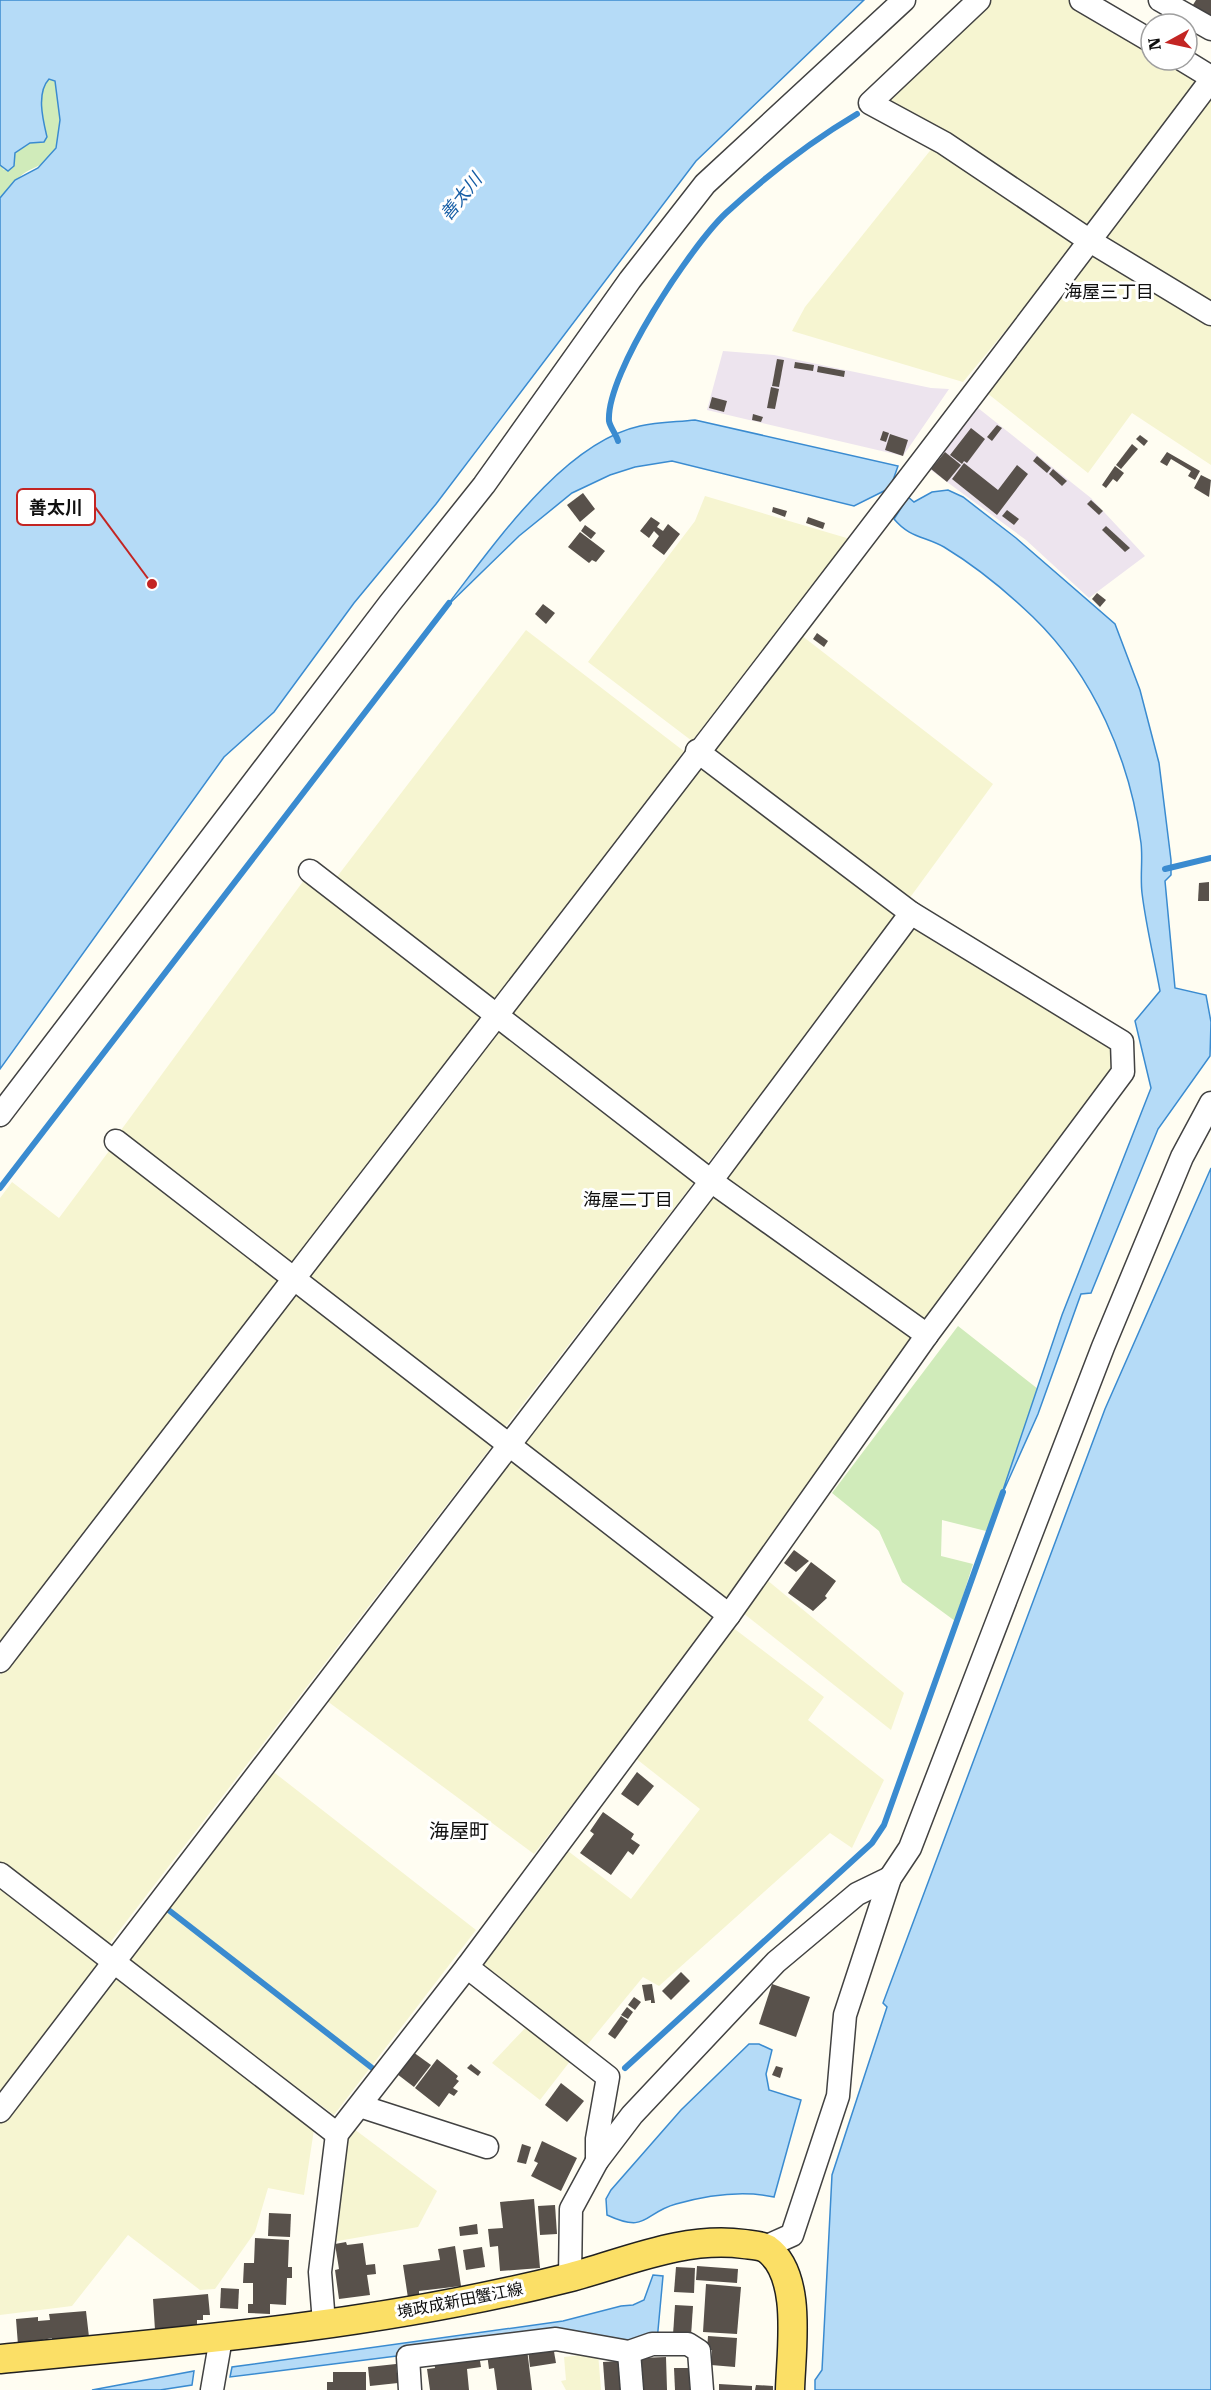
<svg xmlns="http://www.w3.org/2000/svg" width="1211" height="2390" font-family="'Roboto Serif','Noto Sans JP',serif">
<rect width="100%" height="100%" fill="#fffdf2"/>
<g fill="#ede4ee">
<path d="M723,351L774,355L931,388L949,389L903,456L707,410Z"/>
<path d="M973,404L1091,498L1145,556L1089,598L1026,540L928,468Z"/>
</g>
<g fill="#f6f5d1">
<path d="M987,0H1070L1151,48V60H1171L1202,78L1087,229L881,102Z"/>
<path d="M1211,98V306L1107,243L1106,231Z"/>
<path d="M933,147L1077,244L963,382L792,331L805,307Z"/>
<path d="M1099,252L1211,321V465L1132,413L1088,473L987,393L1088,254Z"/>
<path d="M705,496L850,539L692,741L588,662L695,521Z"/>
<path d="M526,630L685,752L495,1003L333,882Z"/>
<path d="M801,635L993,784L906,903L708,748Z"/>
<path d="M701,761L900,917L703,1169L506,1017Z"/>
<path d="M307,876L487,1017L291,1270L116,1137Z"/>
<path d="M915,920L1112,1042L1118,1065L929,1321L917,1323L719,1177Z"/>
<path d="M501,1023L698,1177L503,1430L304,1281Z"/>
<path d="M112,1147L283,1280L0,1647V1198L12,1182L59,1218Z"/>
<path d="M712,1186L914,1339L730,1604L518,1444Z"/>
<path d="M299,1287L495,1442L109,1944L0,1863V1675Z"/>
<path d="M511,1449L720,1614L534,1854L323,1698Z"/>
<path d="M767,1580L904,1693L891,1730L743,1613Z"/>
<path d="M732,1627L824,1697L808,1720L884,1780L852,1848L830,1833L659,1986L643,1977L583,2050L477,1965L564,1848L631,1899L700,1809L634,1757Z"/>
<path d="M271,1770L476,1930L334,2115L127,1960Z"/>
<path d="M0,1887L98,1965L0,2097Z"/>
<path d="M114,1975L315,2123L304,2195L268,2188L255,2232L215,2289L200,2290L128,2235L72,2306L0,2315V2122Z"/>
<path d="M528,2025L571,2060L540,2100L492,2063Z"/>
<path d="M354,2129L437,2191L418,2227L332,2242L345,2144Z"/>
<path d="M598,2353L601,2390H566L561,2381L566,2380L564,2357Z"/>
</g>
<g fill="#d0ebba">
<path d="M49,79L55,81C61,105 66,140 48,159C40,167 31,168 23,174C15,180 8,190 0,198V165L4,170L15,159V153L30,143L44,142L47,137C43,120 36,93 49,79Z"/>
<path d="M958,1326L1038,1389L1000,1499L986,1531L942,1520L941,1556L973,1564L955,1621L902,1582L879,1531L832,1493Z"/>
</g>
<g fill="#b5dbf7" stroke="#3a8bd0" stroke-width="1.5">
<path d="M0,0H864L696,161L436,504L354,603L274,712L224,757L0,1069V198L15,180L38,168L56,148L60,120L55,81L49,79C36,93 43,120 47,137L44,142L30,143L15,153L14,166L8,171L0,165Z"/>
<path d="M695,420L898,466L892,483L914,502L932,492L948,490L963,497L1016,538L1115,624L1140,690L1159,763L1171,860V875L1165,881L1175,988L1206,995L1211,1022L1210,1056L1158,1129L1091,1293L1081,1294L1038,1414L1000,1499L1062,1315L1151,1088L1135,1021L1160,991C1154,958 1146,926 1142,893C1140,876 1143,859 1141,843C1130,760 1094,676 1033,617C1006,591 977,567 944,547C924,536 910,538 894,519L905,502L888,489L854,506L672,461L635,467L610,475L572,493L519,536L445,608C492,548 562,443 640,426C657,422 677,422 695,420Z"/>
<path d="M1211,1168V2390H815V2380L822,2370L832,2175L887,2007L883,2003L1105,1409Z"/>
<path d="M749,2044H759L772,2050L766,2074L769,2090L801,2100L774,2197C742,2190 708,2195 676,2204C643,2213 648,2234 607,2215L606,2199L611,2190L681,2110Z"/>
<path d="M653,2275L663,2276L657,2341L624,2346L555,2336L230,2377L232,2367L563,2321L621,2306L633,2305L644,2300Z"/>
<path d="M194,2371L192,2385L160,2390H92Z"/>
</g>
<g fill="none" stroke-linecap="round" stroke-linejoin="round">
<g stroke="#3a8bd0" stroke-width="6">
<path d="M618,441C616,434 610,427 609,421C606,373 691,246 726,213C766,176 810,142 857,114"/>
<path d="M1165,869L1211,858"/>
<path d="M0,1188L449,603"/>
<path d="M166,1908L376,2071L378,2068"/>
<path d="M625,2068L872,1843L884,1825L1003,1492"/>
</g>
</g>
<g fill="#58514b">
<path d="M1196,0H1211V19L1191,8Z"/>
<path d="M777,359L784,360L779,387L772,386Z"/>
<path d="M795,362L814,365L813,371L794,368Z"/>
<path d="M818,366L845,371L844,377L817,372Z"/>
<path d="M771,387L779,389L775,409L767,408Z"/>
<path d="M712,397L727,401L724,412L709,408Z"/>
<path d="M753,414L763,417L761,422L752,420Z"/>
<path d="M997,425L1002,428L992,441L987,437Z"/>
<path d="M971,428L985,439L967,463L964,461L962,464L950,455Z"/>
<path d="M883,431L889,433L886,442L880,440Z"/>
<path d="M890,434L908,440L903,456L885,450Z"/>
<path d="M1140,435L1148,441L1144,446L1136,439Z"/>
<path d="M1132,444L1138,449L1121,469L1116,465Z"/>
<path d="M945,452L961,465L947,482L931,469Z"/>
<path d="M1167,452L1200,471L1195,480L1188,476L1191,471L1171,459L1167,466L1160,462Z"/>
<path d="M1037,456L1051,468L1047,473L1033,461Z"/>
<path d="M964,463L998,490L1017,465L1028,474L997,515L952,479Z"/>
<path d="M1115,466L1124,473L1117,482L1113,479L1106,488L1102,485Z"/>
<path d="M1053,469L1067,481L1062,486L1049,474Z"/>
<path d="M1201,475L1211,480L1209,497L1194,488Z"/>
<path d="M583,493L595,509L580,522L567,505Z"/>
<path d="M1091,500L1103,511L1099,515L1087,504Z"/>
<path d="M773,507L787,511L785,517L772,512Z"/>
<path d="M1007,510L1019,519L1014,525L1002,516Z"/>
<path d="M651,517L660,523L657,527L663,531L668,524L680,534L664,555L652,546L659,536L654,531L649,538L640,531Z"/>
<path d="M808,517L825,523L823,529L806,523Z"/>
<path d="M585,525L596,533L591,539L581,531Z"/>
<path d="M1106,526L1130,548L1125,552L1102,530Z"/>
<path d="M580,532L605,551L596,562L592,560L589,563L568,547Z"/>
<path d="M1097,593L1106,600L1100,607L1092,599Z"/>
<path d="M543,604L555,613L546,624L535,614Z"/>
<path d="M817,633L828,641L824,647L813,639Z"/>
<path d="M1209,882V901H1198L1199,883Z"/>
<path d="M794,1550L809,1561L796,1572L784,1563Z"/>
<path d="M811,1562L836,1581L825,1596L827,1598L813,1611L788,1593Z"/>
<path d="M637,1772L654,1786L638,1806L621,1794Z"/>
<path d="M603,1812L634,1834L631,1839L640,1845L633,1855L628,1851L611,1875L580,1853L594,1834L590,1831Z"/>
<path d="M681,1972L690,1981L671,2000L662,1991Z"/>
<path d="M652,1984L655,2003H651V2000L645,2001L642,1985Z"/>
<path d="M772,1984L810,1997L796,2037L759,2024Z"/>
<path d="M634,1997L641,2002L635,2010L628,2005Z"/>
<path d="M627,2007L633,2012L628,2019L621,2015Z"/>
<path d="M621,2016L628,2021L615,2039L608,2034Z"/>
<path d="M413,2052L431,2065L414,2087L397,2074Z"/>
<path d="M437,2059L458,2076L456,2079L459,2081L453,2088L458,2091L454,2096L449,2093L439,2107L415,2088Z"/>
<path d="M471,2064L481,2072L478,2076L467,2068Z"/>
<path d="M776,2066L783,2068L780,2078L772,2075Z"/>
<path d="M561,2083L584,2101L567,2122L545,2105Z"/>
<path d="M542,2141L577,2158L561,2191L531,2176L538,2163L534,2161Z"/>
<path d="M522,2144L531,2147L526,2164L517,2162Z"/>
<path d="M534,2199L540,2268L500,2271L498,2246L490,2247L488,2229L503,2228L500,2202Z"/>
<path d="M555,2205L557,2234L540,2235L538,2206Z"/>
<path d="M269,2213L291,2214L290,2237L268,2236Z"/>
<path d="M477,2224L478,2234L460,2236L459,2227Z"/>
<path d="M255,2238L289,2240L288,2267H292V2278H287L286,2305L270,2304V2314L248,2313V2304H253V2283H243L244,2263H254Z"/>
<path d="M346,2242L347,2245L363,2243L366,2265L375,2264L376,2274L367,2275L370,2295L339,2299L335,2270L339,2269L335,2244Z"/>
<path d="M455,2246L461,2286L419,2291V2296L408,2298L403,2265L440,2260L438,2249Z"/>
<path d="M482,2247L485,2267L466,2270L463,2250Z"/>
<path d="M697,2266L738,2269L737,2283L696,2280Z"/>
<path d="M676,2267L695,2268L694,2293L674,2292Z"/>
<path d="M706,2284L741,2287L737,2334L703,2332Z"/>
<path d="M221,2288L239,2289L238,2309L220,2308Z"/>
<path d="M208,2294L210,2315H203V2320H197V2327L155,2330L153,2299Z"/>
<path d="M675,2305L693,2306L691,2336L673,2335Z"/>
<path d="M86,2311L89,2337L52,2341V2338L18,2345L16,2319L38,2317V2321L50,2320L49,2314Z"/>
<path d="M708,2336L737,2338L735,2367L711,2365L712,2350H707Z"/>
<path d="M553,2346L556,2363L530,2367L528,2349Z"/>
<path d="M527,2349L532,2390H497L494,2368L489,2369L487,2354Z"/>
<path d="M479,2355L481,2367L467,2369L469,2390H430L427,2369L435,2368L434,2360Z"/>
<path d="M666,2357L667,2390H640L639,2358Z"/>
<path d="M619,2361L621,2390H605L603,2362Z"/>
<path d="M396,2364L398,2383L370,2386L368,2367Z"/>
<path d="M674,2368H689L690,2390H675Z"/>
<path d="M333,2372H366V2390H327V2382H333Z"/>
<path d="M719,2384L752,2386V2390H719Z"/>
<path d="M756,2385L773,2386V2390H755Z"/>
</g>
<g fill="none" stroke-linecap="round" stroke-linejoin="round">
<defs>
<g id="minor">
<path d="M979,0L870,103L944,143L1090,241L1211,314"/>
<path d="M1081,0L1151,41"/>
<path d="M1160,0L1211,29"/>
<path d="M1183,60L1211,77"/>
<path d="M310,871L711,1181L927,1335"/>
<path d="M0,1115L390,603L484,485L630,280L705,184L904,0"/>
<path d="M116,1141L729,1615"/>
<path d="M0,1661C404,1134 812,610 1211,80"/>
<path d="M0,1874L337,2134"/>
<path d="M467,1967L608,2077L597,2139V2161"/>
<path d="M360,2106L487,2147"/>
<path d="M0,2111L711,1181L911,913"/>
<path d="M765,2247L792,2235L838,2096L845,2015L890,1878L910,1848L1103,1347L1182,1157L1211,1103"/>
<path d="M570,2277L571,2209L597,2161L632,2115L776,1962L857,1894L890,1878"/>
<path d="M324,2323L320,2272L337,2134L467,1967L729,1615L927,1335L1123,1072L1122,1042L911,913L697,751"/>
<path d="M629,2352L632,2390"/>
<path d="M212,2390L221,2338"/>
<path d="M410,2390L408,2357L556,2339L629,2352L652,2344H688L699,2351L702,2390"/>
</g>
<path id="major" d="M0,2359C190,2341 382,2325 567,2278C625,2263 682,2236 744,2244C751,2245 761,2245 767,2249C803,2275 791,2350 790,2390"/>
</defs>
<use href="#minor" stroke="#424242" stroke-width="25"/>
<use href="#major" stroke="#202020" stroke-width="31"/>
<use href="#minor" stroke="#fff" stroke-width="22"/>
<use href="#major" stroke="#fbdf66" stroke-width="28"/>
</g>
<g text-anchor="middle" stroke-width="6" stroke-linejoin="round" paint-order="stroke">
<g font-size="16" fill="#0f0f0f" stroke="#fff">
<text transform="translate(460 2300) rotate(-11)" y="6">境政成新田蟹江線</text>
</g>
<g font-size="18" font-style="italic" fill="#155da5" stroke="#fff">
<text transform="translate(461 197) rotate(-51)" y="6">善太川</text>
</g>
<g font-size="18" fill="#0f0f0f" stroke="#fff">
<text x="1109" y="298">海屋三丁目</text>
<text x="628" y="1206">海屋二丁目</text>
</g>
<g font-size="20" fill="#0f0f0f" stroke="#fff">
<text x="459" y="1838">海屋町</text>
</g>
</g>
<path fill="none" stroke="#c32523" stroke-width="2" d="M152 584L95 507"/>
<circle fill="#c32523" stroke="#fff" stroke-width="2" cx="152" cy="584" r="6"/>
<rect fill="#fff" stroke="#c32523" stroke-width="2" x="17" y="489" width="78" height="36" rx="6"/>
<g font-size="18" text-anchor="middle" font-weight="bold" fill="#0f0f0f">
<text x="56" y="514">善太川</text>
</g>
<g transform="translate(1169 42) rotate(262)"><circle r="28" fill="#ffffff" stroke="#9f9f9f" stroke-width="1.5"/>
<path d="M0-4.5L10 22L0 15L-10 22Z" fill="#c32523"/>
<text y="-9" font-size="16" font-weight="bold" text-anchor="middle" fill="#0f0f0f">N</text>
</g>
</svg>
